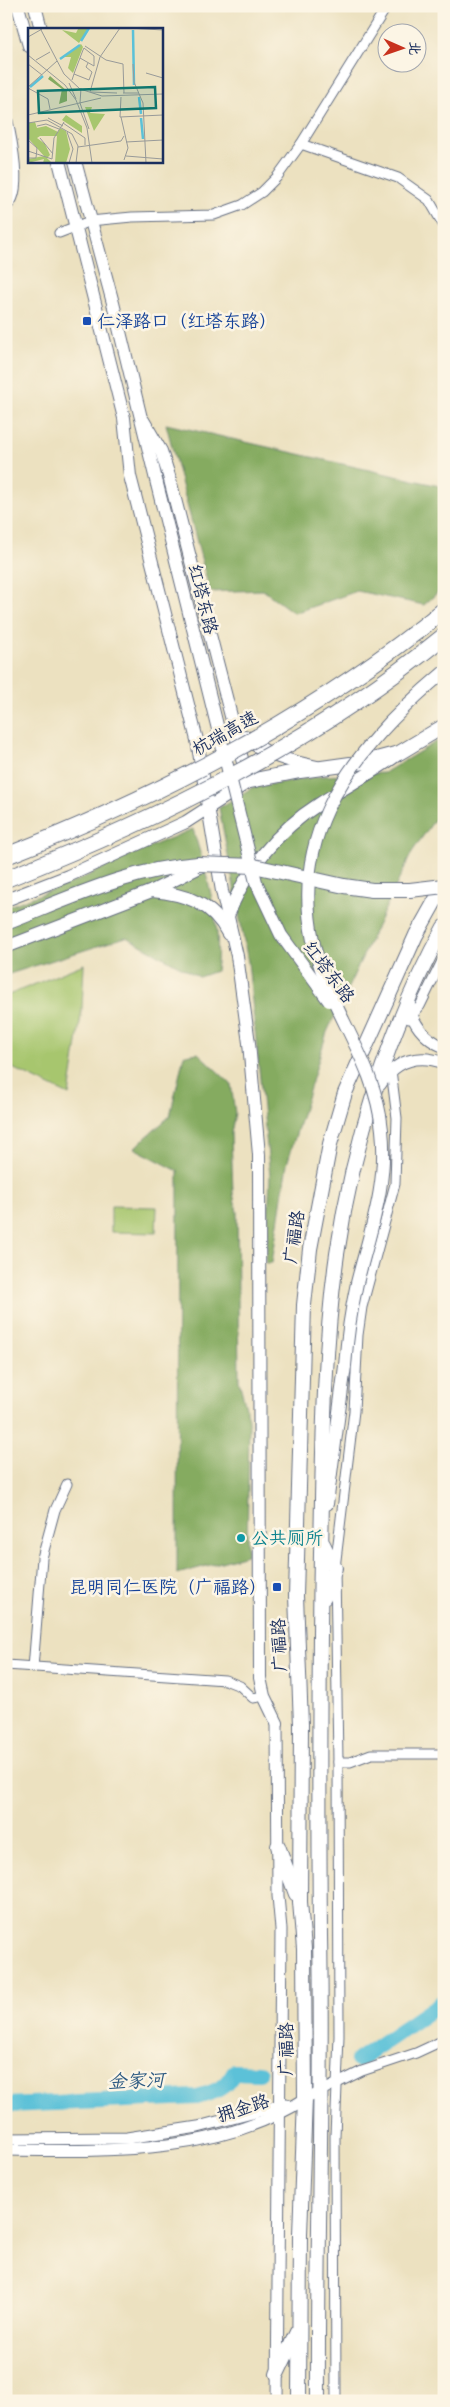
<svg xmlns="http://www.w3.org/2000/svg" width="450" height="2407" font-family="Mynerve,'LXGW WenKai TC',sans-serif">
<rect width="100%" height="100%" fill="#fcf5e5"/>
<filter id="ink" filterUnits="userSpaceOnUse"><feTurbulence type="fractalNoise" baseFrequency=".02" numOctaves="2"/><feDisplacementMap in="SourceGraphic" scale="10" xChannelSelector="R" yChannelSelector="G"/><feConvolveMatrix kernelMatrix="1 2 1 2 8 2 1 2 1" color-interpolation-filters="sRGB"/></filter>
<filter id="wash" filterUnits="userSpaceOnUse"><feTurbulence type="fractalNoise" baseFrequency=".0096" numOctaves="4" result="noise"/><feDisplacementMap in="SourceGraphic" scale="20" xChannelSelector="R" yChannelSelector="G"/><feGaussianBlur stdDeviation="1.12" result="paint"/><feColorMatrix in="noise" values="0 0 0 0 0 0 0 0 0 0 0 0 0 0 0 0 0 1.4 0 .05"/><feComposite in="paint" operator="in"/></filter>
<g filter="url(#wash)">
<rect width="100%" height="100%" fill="#ece1c0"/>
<g fill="#a7c66e" stroke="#617a66">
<path d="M84,964L82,1009L69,1095L6,1065V996Z"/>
<path d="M111,1206L157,1207L156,1233L111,1232Z"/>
</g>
<g fill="#85ab61" stroke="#506d60">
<path d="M166,424L444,487V587L424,605L357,591L294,613L263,590L210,592Z"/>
<path d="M444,737V806L412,852L327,1032L287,1164L272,1263H266L270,1176L248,962L219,808L253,787L322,776L384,773Z"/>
<path d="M193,829C206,873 223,925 216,971L199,977L126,937L6,975V907L79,880L130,855Z"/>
<path d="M198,1053L231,1084L235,1113L231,1133L233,1193L237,1212L239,1381L249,1419L247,1555L177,1574L178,1171L134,1148L170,1116L184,1055Z"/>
</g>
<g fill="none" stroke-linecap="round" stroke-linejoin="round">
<g stroke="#5bc1d8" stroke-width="16">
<path d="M358,2060L444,2001"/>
<path d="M6,2105L197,2097C215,2092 225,2089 234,2072L259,2073"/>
</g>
</g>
</g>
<g filter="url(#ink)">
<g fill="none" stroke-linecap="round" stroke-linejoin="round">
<defs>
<g id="minor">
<path d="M6,112C10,130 26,197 6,206"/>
<path d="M301,144L398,178L429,200L444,226"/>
<path d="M59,233L90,221L132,217L214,215L242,205L262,192L277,177L301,144L387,6"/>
<path d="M409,1019L420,1006L444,957"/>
<path d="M6,1665L225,1680L240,1686L253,1698L264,1696"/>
<path d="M33,1668L42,1558L55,1510L67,1484"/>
<path d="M338,1762H350L371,1754H444"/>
<path d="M305,2099L362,2071L416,2053L444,2040"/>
<path d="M336,2401L335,2136L339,2036L338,1762L335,1568L354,1411L358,1335L362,1307L395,1184L397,1118L391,1070"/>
</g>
<g id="tertiary">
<path d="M409,1002C411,1022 424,1039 444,1047"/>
<path d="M380,1085C395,1061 417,1053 444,1063"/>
<path d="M277,1723L278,1896L281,1929L277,2401"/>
<path d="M6,2139L127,2138L198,2127L286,2104"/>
<path d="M6,2150C106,2151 218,2155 305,2099"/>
</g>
<g id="secondary">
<path d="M18,6L29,46"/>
<path d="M35,6L41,29"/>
<path d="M59,161L124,418L130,476L138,507L197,740L222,891L237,956L249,1043L259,1155L260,1678L264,1696L277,1723"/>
<path d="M75,161L113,303L157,484"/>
<path d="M245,736C265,756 289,761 317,767"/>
<path d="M152,891C185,894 213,903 228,934"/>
<path d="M6,900L68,876L186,822L248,782L169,476L161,451L143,420"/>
<path d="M228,916C245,870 278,830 319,804C345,787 372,773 397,755"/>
<path d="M6,947L152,891L204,865"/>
<path d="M327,1504L345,1366"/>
</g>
<g id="primary">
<path d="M220,787L300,771L365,762L399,753L444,726"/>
<path d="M6,923C68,899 130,869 198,864"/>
<path d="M323,1544L335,1568L324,1598"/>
<path d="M278,1846L296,1894"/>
<path d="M277,2374L297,2332"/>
<path d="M299,2401L300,2234L305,2099L304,1949L300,1902L301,1725L296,1596L304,1305L310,1249L330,1144L345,1093L416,935L444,885"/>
<path d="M318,2401C317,2246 323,2091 320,1936C319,1808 319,1681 321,1553C323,1454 323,1352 337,1254C353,1143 390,1025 444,927"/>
</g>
</defs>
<use href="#minor" stroke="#646d80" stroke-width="11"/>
<use href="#tertiary" stroke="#646d80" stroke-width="13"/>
<use href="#secondary" stroke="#646d80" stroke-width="14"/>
<use href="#primary" stroke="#646d80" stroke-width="16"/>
<use href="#minor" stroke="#fff" stroke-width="9"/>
<use href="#tertiary" stroke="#fff" stroke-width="11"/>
<use href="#secondary" stroke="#fff" stroke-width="12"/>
<use href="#primary" stroke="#fff" stroke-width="14"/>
<defs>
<g id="secondary-bridge">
<path d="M157,484L256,882L281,935L329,1001"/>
<path d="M345,1366C347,1338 351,1310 357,1283C370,1231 388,1184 382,1130C377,1076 347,1033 327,985C272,851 345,755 444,672"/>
</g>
<path id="primary-bridge" d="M198,864L254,866L344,886L372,890H410L444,886"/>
<g id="motorway-bridge">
<path d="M6,856C164,794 312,717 444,610"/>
<path d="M6,879C163,817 313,743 444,636"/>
</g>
</defs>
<use href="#secondary-bridge" stroke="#646d80" stroke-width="14" stroke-linecap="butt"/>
<use href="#primary-bridge" stroke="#646d80" stroke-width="16" stroke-linecap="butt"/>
<use href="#motorway-bridge" stroke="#646d80" stroke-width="18" stroke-linecap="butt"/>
<use href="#secondary-bridge" stroke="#fff" stroke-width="12"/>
<use href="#primary-bridge" stroke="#fff" stroke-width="14"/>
<use href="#motorway-bridge" stroke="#fff" stroke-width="16"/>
</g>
</g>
<g fill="#1a4fb4" stroke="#fcf5e5" stroke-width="2">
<rect x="82" y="316" width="10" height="10" rx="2.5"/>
<rect x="272" y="1582" width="10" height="10" rx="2.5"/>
</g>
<circle fill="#0f9aa8" stroke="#fcf5e5" stroke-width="2" cx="241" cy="1538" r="5"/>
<g text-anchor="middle" stroke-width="5" stroke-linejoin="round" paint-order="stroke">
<g font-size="18" fill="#164399" stroke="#fcf5e5" text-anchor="start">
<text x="97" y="327">仁泽路口（红塔东路）</text>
<text x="267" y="1593" text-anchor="end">昆明同仁医院（广福路）</text>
</g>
<g font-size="18" fill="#1b2f5e" stroke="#fcf5e5">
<text transform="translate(203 599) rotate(76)" y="6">红塔东路</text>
<text transform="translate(225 733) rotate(-29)" y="6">杭瑞高速</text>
<text transform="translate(329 972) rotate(53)" y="6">红塔东路</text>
<text transform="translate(294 1237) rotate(-81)" y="6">广福路</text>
<text transform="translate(279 1645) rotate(-92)" y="6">广福路</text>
<text transform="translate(286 2049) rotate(-90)" y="6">广福路</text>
<text transform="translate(243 2108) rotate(-18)" y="6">拥金路</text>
</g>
<g font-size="18" fill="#0d838f" stroke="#fcf5e5" text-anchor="start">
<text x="251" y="1544">公共厕所</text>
</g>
<g font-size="19" font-style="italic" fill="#2e5b83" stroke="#fcf5e5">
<text transform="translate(136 2080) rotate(-2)" y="7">金家河</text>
</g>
</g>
<g transform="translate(28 28)">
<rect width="135" height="135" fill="#ece1c0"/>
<path d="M61,0L51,15L34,2L48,5L50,1ZM53,16L55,19L45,45L40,40L43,29H36ZM57,79H64L62,85L77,86L66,103ZM38,87L54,98V105L34,92ZM7,94L9,100L18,98L30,104L32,100L38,103L42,121L38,135H27L29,108H12L9,110L17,116L22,127L19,130L24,135H15L16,131L0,135V131L16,128L0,110V95Z" fill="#a7c66e"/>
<path d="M22,48L39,63V73L31,76L34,61L20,51Z" fill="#85ab61"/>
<path fill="none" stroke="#5bc1d8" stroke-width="2.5" d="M105,2L106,57M53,13L61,0M32,31L52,17M2,59L15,48M111,69L113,86M113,90L115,111"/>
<path fill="none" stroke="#989a99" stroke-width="1" d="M12,0L36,46L52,61L74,68L135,66M100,0L135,2M0,9L14,1M57,18L78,32L95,36L96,65M0,27L37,57L48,72L59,100L64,135M8,32L22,24M0,36L14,47M105,36L106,54L115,75L118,135M118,45L135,50M46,46L61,52L64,44L58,39L60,35M44,52L47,43L55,22L56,20L66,28V38L52,30M41,55L48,71M0,59L29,33M0,60L20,71L22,81M53,60L52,75L61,101M62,64L72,29L92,0M63,64L89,65M95,65H111M93,69L92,89L135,87M0,87L73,70M93,89L100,120L96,132M20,90L35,98M0,95L19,92L44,106L50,118L48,135M35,95L57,110V117M9,98L18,96L31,101M39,104L45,121L41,135M12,110L25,126M0,112L9,120L8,130H1M98,114L135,112M50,119L93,113L96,108M0,123L24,131L26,110L36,94M98,128L135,131"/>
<path fill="#0f766e" fill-opacity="0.15" stroke="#0f766e" stroke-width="2.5" d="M127,59L128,80L11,85L10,63Z"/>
<rect width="135" height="135" fill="none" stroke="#1b2f5e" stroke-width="2.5"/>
</g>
<rect width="450" height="2407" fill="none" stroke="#fcf5e5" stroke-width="25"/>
<g transform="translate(402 48) rotate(92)"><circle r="24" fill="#fcf5e5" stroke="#a2a6af"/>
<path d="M0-4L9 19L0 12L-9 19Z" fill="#c8321e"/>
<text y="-8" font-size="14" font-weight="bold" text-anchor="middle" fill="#1b2f5e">北</text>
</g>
</svg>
